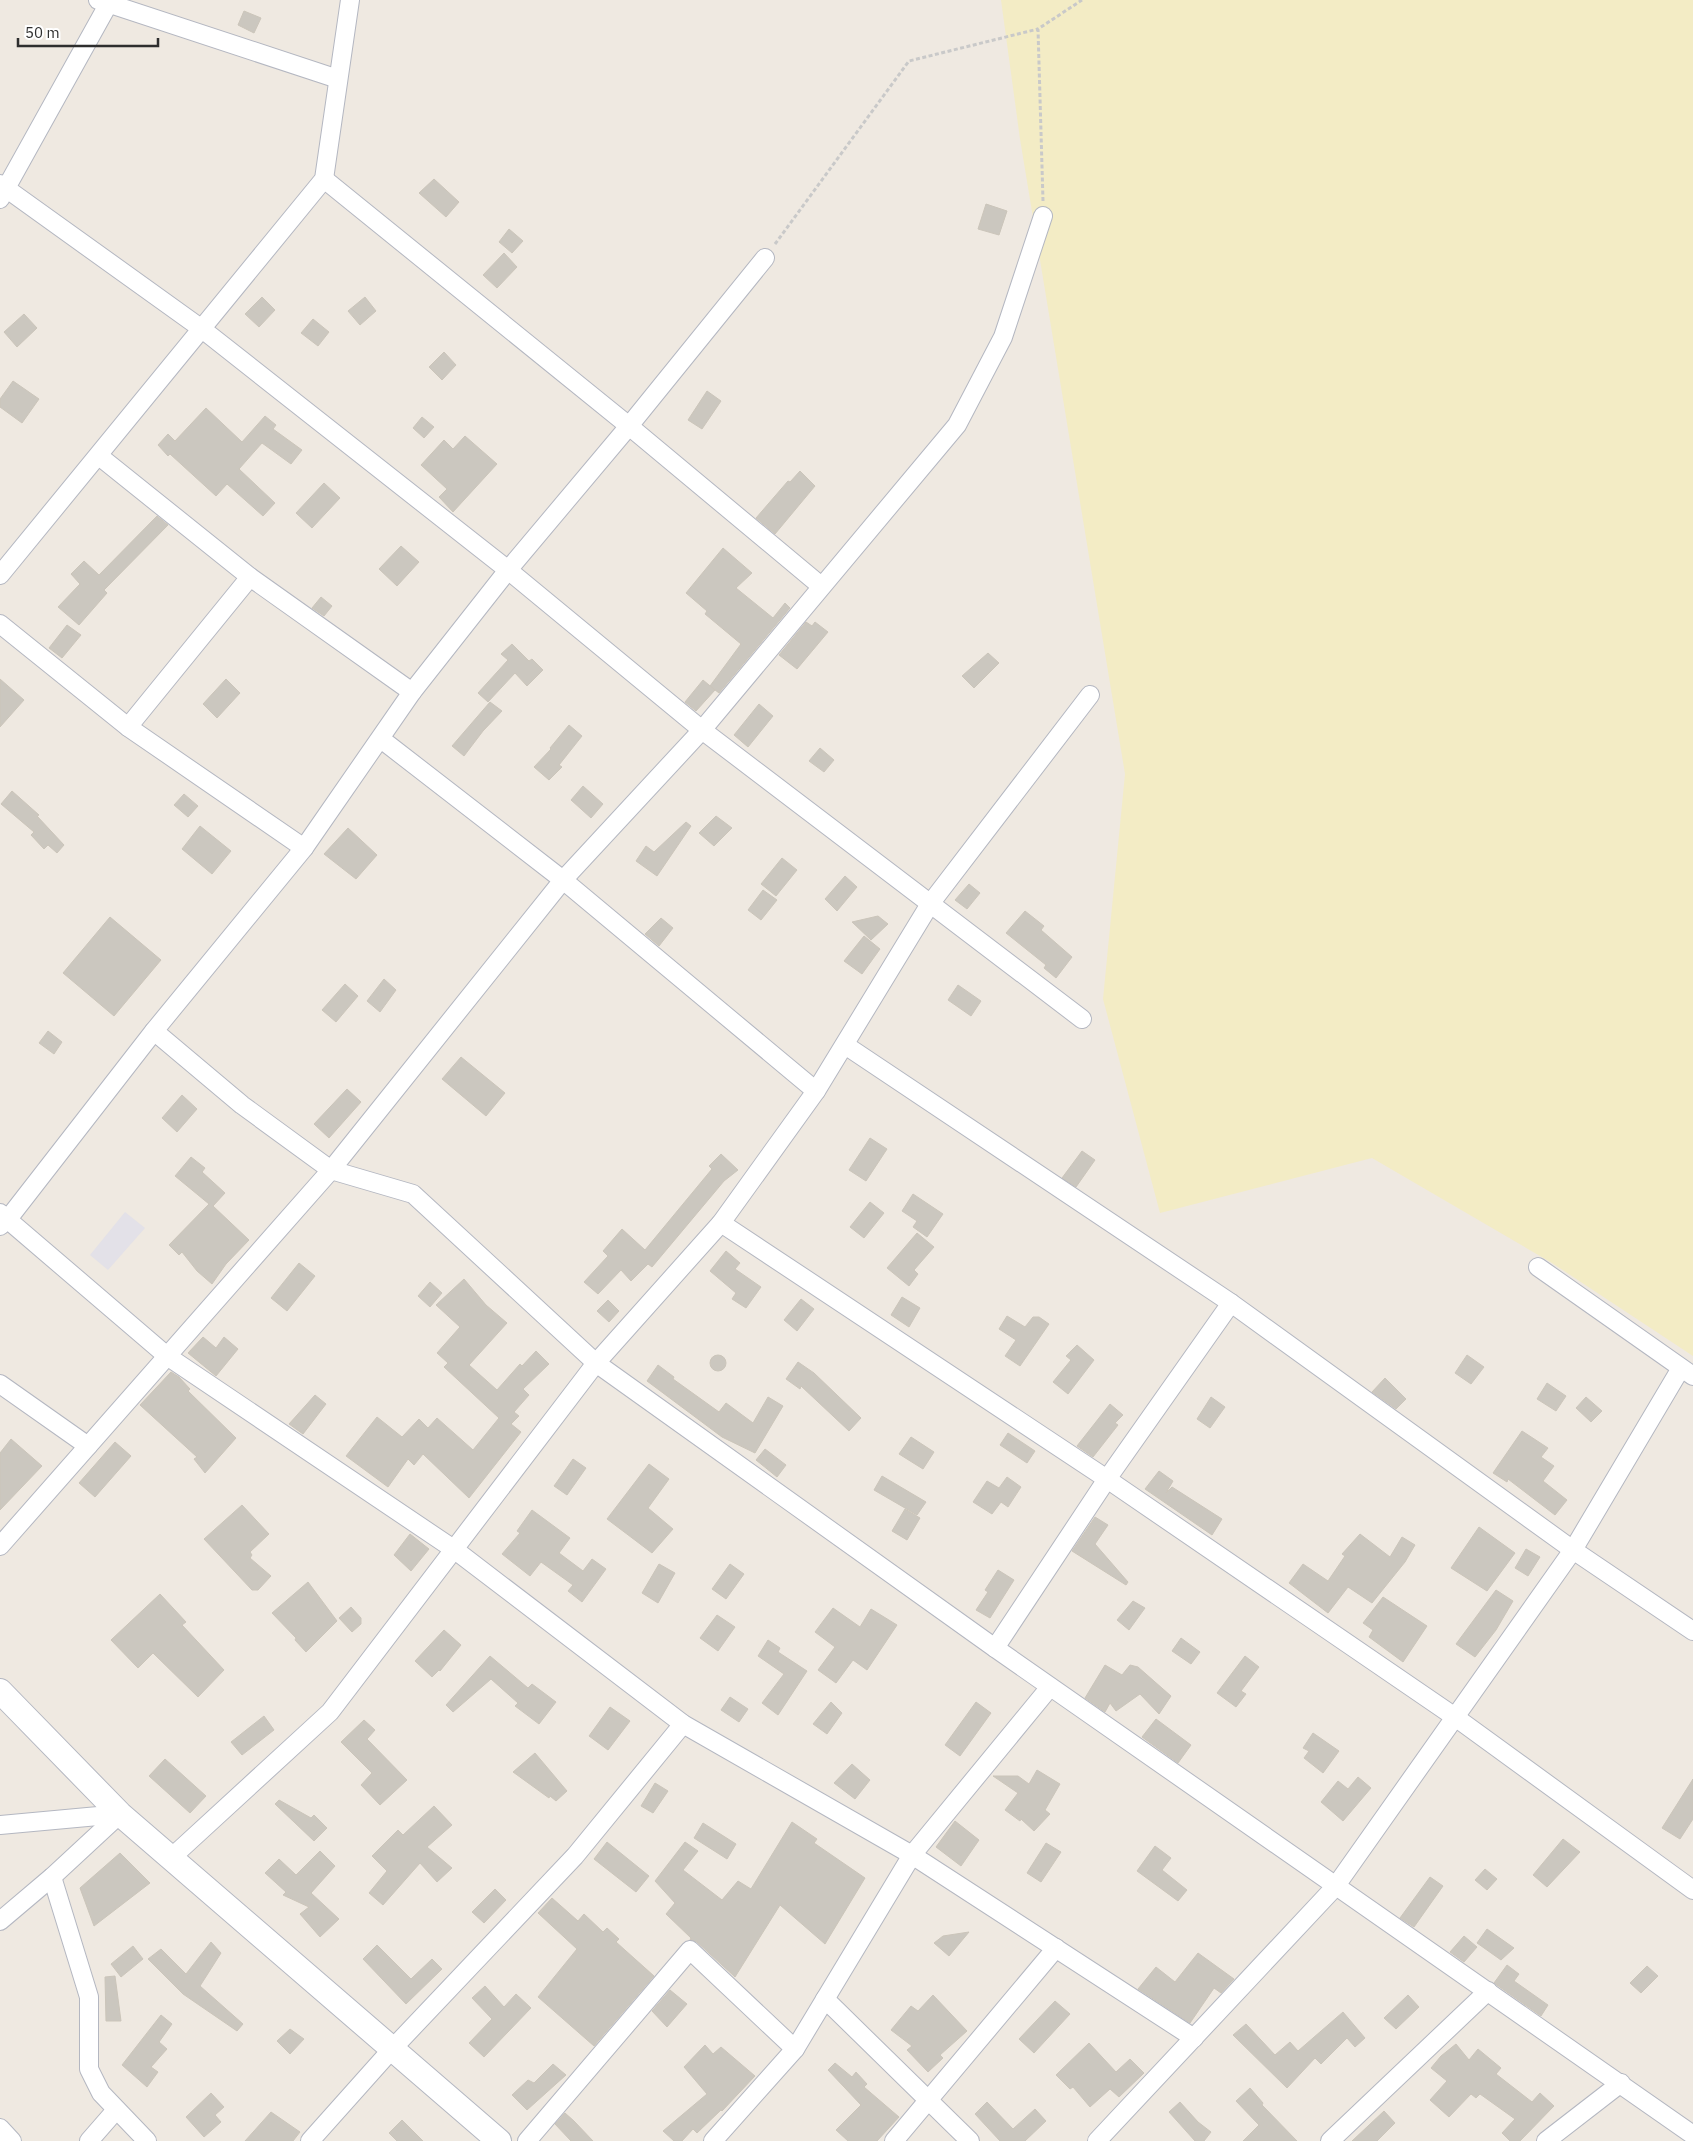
<svg xmlns="http://www.w3.org/2000/svg" width="1693" height="2141" font-family="'IBM Plex Sans',sans-serif">
<rect width="100%" height="100%" fill="#efe9e1"/>
<path fill="#e3e1e8" d="M125,1212L145,1228L108,1270L90,1255Z"/>
<path fill="#f3ecc5" d="M1001,0H1693V1356L1552,1263L1372,1158L1160,1213L1103,999L1125,774L1020,139Z"/>
<g fill="#cbc7bf" stroke="#cbc5ba">
<path d="M244,11L261,18L254,33L238,25Z"/>
<path d="M434,179L459,202L446,217L419,193Z"/>
<path d="M986,204L1007,211L999,235L978,229Z"/>
<path d="M509,229L523,241L512,253L499,242Z"/>
<path d="M504,253L517,267L497,288L483,275Z"/>
<path d="M262,297L275,310L259,327L245,314Z"/>
<path d="M365,297L376,311L360,325L348,311Z"/>
<path d="M24,314L37,328L17,347L4,332Z"/>
<path d="M313,319L329,332L318,346L301,333Z"/>
<path d="M444,352L456,365L442,380L429,367Z"/>
<path d="M13,381L39,399L22,423L0,407V399Z"/>
<path d="M707,391L721,401L702,429L688,420Z"/>
<path d="M206,408L242,442L265,416L276,425L273,429L302,450L291,464L262,443L239,469L275,503L263,516L227,484L216,496L170,454L168,456L158,445L168,434L175,441Z"/>
<path d="M422,417L434,427L424,438L413,428Z"/>
<path d="M465,436L497,464L453,512L439,497L447,489L421,465L444,440L453,449Z"/>
<path d="M800,471L815,486L775,534L756,518L788,481L790,482Z"/>
<path d="M324,483L340,498L312,528L296,513Z"/>
<path d="M157,516L168,525L104,590L107,593L79,625L58,607L80,584L71,574L84,561L99,575Z"/>
<path d="M401,546L419,562L397,586L379,569Z"/>
<path d="M723,548L752,573L736,588L773,618L785,603L790,608L719,693L710,686L741,644L705,614L707,611L686,593Z"/>
<path d="M321,597L332,606L324,616L312,608Z"/>
<path d="M806,622L812,626L815,622L828,632L797,669L779,655Z"/>
<path d="M67,625L81,635L62,658L49,648Z"/>
<path d="M512,644L529,661L532,659L543,670L527,686L515,673L488,702L478,693L508,660L501,654Z"/>
<path d="M988,653L999,663L974,688L962,676Z"/>
<path d="M0,679L24,700L0,727Z"/>
<path d="M226,679L240,693L217,718L203,704Z"/>
<path d="M703,680L715,690L696,711L685,702Z"/>
<path d="M490,702L502,711L483,731L464,756L452,746Z"/>
<path d="M759,704L773,716L748,747L734,735Z"/>
<path d="M569,725L582,736L559,765L562,767L549,780L534,767L551,749L550,748Z"/>
<path d="M820,748L834,760L824,772L809,761Z"/>
<path d="M583,786L603,804L591,818L571,800Z"/>
<path d="M12,791L39,815L37,816L64,845L57,853L48,845L44,849L31,835L34,832L1,804Z"/>
<path d="M184,794L198,806L188,817L174,805Z"/>
<path d="M716,816L732,828L714,846L699,833Z"/>
<path d="M686,822L691,826L657,876L636,861L646,846L654,852Z"/>
<path d="M200,826L231,851L212,874L182,849Z"/>
<path d="M348,828L377,855L356,879L324,854Z"/>
<path d="M782,858L797,870L776,896L761,884Z"/>
<path d="M845,876L857,887L837,911L825,899Z"/>
<path d="M969,884L980,893L967,909L955,900Z"/>
<path d="M763,890L777,900L761,920L748,910Z"/>
<path d="M1025,911L1044,926L1041,930L1072,957L1056,978L1044,968L1046,965L1006,933Z"/>
<path d="M878,916L888,924L871,940L852,922Z"/>
<path d="M110,917L161,960L114,1016L63,973Z"/>
<path d="M661,918L673,928L659,946L645,934Z"/>
<path d="M864,936L880,949L862,974L844,961Z"/>
<path d="M384,979L396,990L380,1012L367,1001Z"/>
<path d="M345,984L358,996L336,1022L322,1010Z"/>
<path d="M958,985L981,1001L971,1016L948,1000Z"/>
<path d="M48,1031L62,1042L54,1054L39,1043Z"/>
<path d="M461,1057L505,1093L486,1116L442,1079Z"/>
<path d="M347,1089L361,1102L329,1138L314,1124Z"/>
<path d="M182,1095L197,1109L177,1132L162,1118Z"/>
<path d="M870,1138L887,1149L866,1181L849,1170Z"/>
<path d="M1082,1151L1095,1160L1076,1187L1062,1178Z"/>
<path d="M721,1154L738,1170L724,1181L652,1267L648,1264L631,1281L621,1270L598,1294L584,1282L608,1256L603,1251L622,1229L645,1250L712,1169L709,1166Z"/>
<path d="M191,1157L205,1168L202,1172L225,1193L213,1206L249,1240L226,1264L212,1284L197,1271L182,1252L179,1255L169,1245L209,1204L175,1176Z"/>
<path d="M913,1194L943,1214L927,1237L913,1227L917,1221L902,1211Z"/>
<path d="M870,1202L884,1213L864,1238L850,1227Z"/>
<path d="M917,1233L934,1247L914,1270L918,1274L909,1286L887,1268Z"/>
<path d="M726,1251L740,1263L735,1269L761,1287L746,1308L732,1299L736,1293L710,1271Z"/>
<path d="M299,1263L315,1276L287,1311L271,1298Z"/>
<path d="M464,1279L486,1305L507,1323L469,1365L497,1390L520,1364L522,1366L536,1351L549,1364L523,1389L529,1395L514,1412L519,1416L511,1424L521,1432L469,1498L423,1454L414,1465L408,1459L388,1487L346,1456L377,1417L402,1437L419,1419L428,1428L437,1418L473,1450L499,1418L444,1367L448,1363L437,1353L460,1327L436,1305Z"/>
<path d="M430,1282L442,1293L430,1307L418,1296Z"/>
<path d="M902,1297L920,1308L909,1327L891,1315Z"/>
<path d="M801,1299L814,1309L797,1331L784,1320Z"/>
<path d="M608,1300L619,1311L609,1322L597,1311Z"/>
<path d="M1007,1316L1025,1327L1033,1317H1039L1049,1324L1020,1366L1005,1356L1016,1340L999,1329Z"/>
<path d="M203,1337L216,1348L224,1337L238,1349L216,1376L188,1353Z"/>
<path d="M1077,1345L1094,1360L1068,1394L1053,1382L1071,1360L1066,1356Z"/>
<path d="M1467,1355L1484,1367L1471,1384L1455,1373Z"/>
<circle cx="718" cy="1363" r="8"/>
<path d="M798,1362L814,1373L861,1418L849,1431L801,1386L800,1389L786,1379Z"/>
<path d="M658,1365L674,1377L673,1379L719,1412L726,1403L753,1423L768,1397L783,1406L755,1453L722,1437L647,1381Z"/>
<path d="M171,1372L179,1377L190,1389L188,1391L236,1438L205,1473L194,1459L197,1457L140,1405Z"/>
<path d="M1385,1378L1406,1399L1396,1409L1372,1392Z"/>
<path d="M1547,1383L1566,1396L1556,1411L1537,1399Z"/>
<path d="M315,1395L326,1404L303,1434L289,1424Z"/>
<path d="M1211,1397L1225,1407L1210,1428L1197,1419Z"/>
<path d="M1586,1397L1602,1411L1591,1422L1576,1408Z"/>
<path d="M1110,1404L1123,1415L1115,1423L1118,1425L1093,1457L1077,1446Z"/>
<path d="M1522,1431L1548,1448L1541,1457L1554,1466L1543,1481L1567,1500L1555,1515L1508,1479L1507,1482L1493,1473Z"/>
<path d="M1008,1433L1035,1451L1027,1463L1000,1445Z"/>
<path d="M911,1437L934,1452L923,1469L899,1454Z"/>
<path d="M11,1439L42,1466L0,1510V1453Z"/>
<path d="M115,1442L131,1456L95,1497L79,1483Z"/>
<path d="M765,1449L786,1465L777,1477L756,1460Z"/>
<path d="M573,1459L586,1468L567,1495L554,1486Z"/>
<path d="M649,1464L669,1479L648,1508L673,1529L652,1553L607,1519Z"/>
<path d="M1159,1471L1173,1481L1166,1493L1172,1487L1222,1519L1212,1535L1145,1489Z"/>
<path d="M882,1476L926,1502L917,1515L874,1490Z"/>
<path d="M1007,1477L1021,1487L1008,1507L1001,1502L992,1514L973,1502L987,1481L999,1488Z"/>
<path d="M242,1505L269,1534L250,1552L252,1555L250,1558L271,1576L258,1590H252L204,1539Z"/>
<path d="M905,1509L920,1518L907,1540L892,1531Z"/>
<path d="M532,1510L570,1538L559,1553L583,1571L592,1559L606,1569L582,1602L568,1591L573,1585L541,1562L530,1576L502,1554L520,1533L517,1531Z"/>
<path d="M1095,1517L1108,1525L1095,1544L1128,1582L1126,1585L1072,1551Z"/>
<path d="M1479,1527L1515,1553L1487,1591L1451,1568Z"/>
<path d="M410,1534L429,1549L411,1571L394,1555Z"/>
<path d="M1360,1534L1390,1557L1402,1537L1415,1545L1405,1562L1372,1603L1348,1587L1328,1613L1289,1583L1303,1564L1328,1581L1345,1556L1342,1554Z"/>
<path d="M1526,1549L1540,1557L1528,1576L1515,1568Z"/>
<path d="M659,1564L675,1573L658,1603L642,1593Z"/>
<path d="M730,1564L744,1574L726,1599L712,1589Z"/>
<path d="M998,1570L1014,1580L990,1618L976,1610L988,1592L985,1590Z"/>
<path d="M308,1582L337,1621L306,1652L295,1640L296,1638L272,1613Z"/>
<path d="M1496,1590L1513,1601L1496,1630L1475,1657L1456,1644Z"/>
<path d="M160,1594L186,1622L182,1625L224,1670L198,1697L153,1653L138,1668L111,1640Z"/>
<path d="M1383,1597L1427,1626L1403,1662L1369,1637L1373,1630L1363,1623Z"/>
<path d="M1133,1601L1145,1608L1129,1630L1117,1620Z"/>
<path d="M351,1607L361,1618V1624L352,1632L339,1618Z"/>
<path d="M833,1608L860,1627L871,1609L897,1625L867,1670L853,1660L836,1683L818,1670L835,1647L815,1632Z"/>
<path d="M717,1615L735,1627L718,1651L700,1638Z"/>
<path d="M444,1630L461,1645L440,1671L439,1670L432,1677L415,1661Z"/>
<path d="M1181,1638L1200,1652L1191,1664L1172,1651Z"/>
<path d="M768,1640L780,1648L778,1652L807,1671L778,1715L762,1703L784,1674L758,1656Z"/>
<path d="M490,1656L528,1688L532,1684L556,1702L539,1724L515,1706L518,1703L491,1679L453,1712L446,1705Z"/>
<path d="M1245,1656L1259,1667L1241,1691L1246,1694L1236,1707L1217,1693Z"/>
<path d="M1105,1665L1122,1675L1130,1665L1138,1667L1171,1696L1159,1714L1140,1694L1116,1711L1110,1703L1105,1712L1085,1698Z"/>
<path d="M730,1697L748,1709L739,1722L721,1710Z"/>
<path d="M831,1702L842,1713L827,1734L813,1724Z"/>
<path d="M976,1702L991,1713L960,1756L945,1745Z"/>
<path d="M610,1707L630,1721L608,1750L589,1736Z"/>
<path d="M264,1716L274,1730L242,1755L231,1742Z"/>
<path d="M1156,1719L1191,1745L1178,1763L1142,1737Z"/>
<path d="M364,1720L375,1730L367,1739L407,1780L380,1805L361,1785L372,1773L341,1742Z"/>
<path d="M1313,1733L1339,1751L1323,1773L1304,1758L1309,1751L1303,1748Z"/>
<path d="M535,1753L567,1791L556,1801L550,1796L549,1798L513,1772Z"/>
<path d="M165,1759L206,1796L190,1813L149,1776Z"/>
<path d="M852,1764L870,1780L855,1799L834,1783Z"/>
<path d="M1037,1770L1060,1784L1045,1810L1050,1814L1034,1831L1021,1819L1020,1821L1005,1810L1018,1793L993,1776H1018L1029,1784Z"/>
<path d="M1358,1777L1371,1788L1343,1821L1321,1802L1338,1781L1348,1789Z"/>
<path d="M1693,1779V1819L1680,1839L1662,1828Z"/>
<path d="M655,1783L668,1791L653,1813L641,1806Z"/>
<path d="M279,1800L311,1818L314,1815L327,1828L314,1841L275,1804Z"/>
<path d="M434,1806L452,1825L427,1847L452,1868L437,1882L420,1863L383,1905L369,1893L387,1871L372,1856L398,1830L403,1835Z"/>
<path d="M955,1821L979,1840L961,1866L936,1847Z"/>
<path d="M792,1822L817,1839L814,1843L865,1878L825,1944L780,1905L735,1977L697,1942L690,1940L691,1938L666,1914L675,1903L655,1881L685,1842L698,1851L683,1870L722,1900L738,1881L751,1889Z"/>
<path d="M703,1823L736,1844L727,1859L694,1838Z"/>
<path d="M1563,1839L1580,1852L1547,1887L1533,1875Z"/>
<path d="M607,1842L649,1876L636,1892L594,1859Z"/>
<path d="M1046,1843L1061,1852L1041,1882L1027,1873Z"/>
<path d="M1155,1846L1171,1858L1162,1870L1187,1890L1178,1901L1137,1871Z"/>
<path d="M320,1851L335,1866L311,1893L339,1919L320,1937L300,1914L309,1907L283,1895L286,1892L265,1873L279,1859L296,1875Z"/>
<path d="M120,1853L150,1883L94,1926L80,1888Z"/>
<path d="M1485,1869L1497,1879L1487,1890L1475,1880Z"/>
<path d="M1430,1877L1443,1886L1414,1927L1400,1918Z"/>
<path d="M495,1889L506,1900L484,1923L472,1912Z"/>
<path d="M552,1898L578,1921L584,1914L603,1932L607,1928L619,1939L616,1942L654,1976L594,2046L538,1997L577,1949L538,1913Z"/>
<path d="M1487,1929L1514,1948L1501,1960L1477,1943Z"/>
<path d="M969,1932L949,1956L934,1943L943,1936Z"/>
<path d="M1464,1936L1477,1947L1464,1962L1450,1952Z"/>
<path d="M211,1942L221,1953L200,1986L243,2024L237,2031L183,1994L148,1959L161,1949L186,1974Z"/>
<path d="M377,1945L411,1979L432,1959L442,1969L406,2004L363,1959Z"/>
<path d="M133,1946L143,1959L121,1977L111,1964Z"/>
<path d="M1198,1953L1234,1979L1221,1993L1214,1988L1190,2023L1138,1989L1156,1967L1175,1982Z"/>
<path d="M1507,1965L1519,1974L1514,1981L1548,2005L1541,2016L1494,1983Z"/>
<path d="M1647,1966L1658,1976L1641,1993L1630,1983Z"/>
<path d="M115,1976L121,2021H106L105,1977Z"/>
<path d="M485,1986L504,2007L516,1994L531,2008L484,2057L469,2043L492,2019L472,1998Z"/>
<path d="M670,1990L687,2004L667,2027L652,2011Z"/>
<path d="M933,1995L967,2031L940,2055L943,2058L928,2072L907,2050L912,2046L891,2030L911,2006L918,2011Z"/>
<path d="M1408,1995L1419,2007L1396,2029L1384,2018Z"/>
<path d="M1055,2001L1070,2014L1034,2053L1019,2039Z"/>
<path d="M1343,2012L1365,2038L1355,2047L1347,2038L1321,2064L1315,2058L1287,2088L1233,2035L1246,2024L1275,2055L1290,2042L1298,2051Z"/>
<path d="M161,2015L172,2024L159,2042L167,2049L151,2067L158,2072L147,2087L122,2065Z"/>
<path d="M290,2029L304,2039L290,2054L277,2041Z"/>
<path d="M1089,2043L1116,2072L1130,2059L1144,2073L1119,2097L1110,2089L1090,2107L1073,2087L1070,2089L1056,2075Z"/>
<path d="M1456,2044L1469,2060L1478,2049L1501,2068L1496,2074L1532,2102L1540,2093L1554,2106L1520,2141H1510L1502,2133L1515,2119L1480,2094L1476,2098L1471,2094L1449,2117L1430,2100L1447,2081L1431,2068L1441,2056Z"/>
<path d="M705,2045L713,2054L721,2047L755,2076L722,2111L721,2110L697,2133L693,2129L682,2141H674L663,2131L707,2094L684,2067Z"/>
<path d="M835,2063L852,2077L856,2072L867,2084L864,2087L899,2117L877,2141H848L836,2130L861,2105L828,2070Z"/>
<path d="M553,2064L566,2075L527,2110L512,2095L528,2080L534,2083Z"/>
<path d="M1250,2088L1263,2103L1262,2105L1297,2141H1243L1259,2125L1236,2101Z"/>
<path d="M211,2093L224,2107L215,2115L221,2122L204,2137L186,2117Z"/>
<path d="M987,2102L1013,2129L1035,2109L1046,2121L1025,2141H1000L975,2114Z"/>
<path d="M1180,2102L1198,2122L1211,2132L1204,2141H1195L1169,2112Z"/>
<path d="M1384,2111L1395,2123L1377,2141H1352Z"/>
<path d="M271,2112L300,2132L293,2141H245Z"/>
<path d="M565,2113L574,2121L593,2141H571L555,2124Z"/>
<path d="M402,2120L423,2141H397L389,2133Z"/>
</g>
<g fill="none" stroke-linecap="round" stroke-linejoin="round">
<defs>
<g id="minor">
<path d="M98,0L338,79"/>
<path d="M324,179L629,426L821,586"/>
<path d="M0,184L202,329L508,570L702,730L1082,1019"/>
<path d="M0,199L109,3"/>
<path d="M99,456L250,577"/>
<path d="M0,575L324,179L350,0"/>
<path d="M0,624L128,727L304,848"/>
<path d="M128,727L250,577L412,692"/>
<path d="M381,739L563,880L816,1091"/>
<path d="M154,1031L242,1105L331,1170L413,1194L596,1363L995,1648L1693,2135"/>
<path d="M845,1045L1231,1303L1573,1550L1693,1631"/>
<path d="M0,1213L167,1356L455,1550L683,1724L912,1855L1194,2038"/>
<path d="M721,1223L1107,1479L1455,1717L1693,1890"/>
<path d="M0,1226L8,1219L154,1031L304,848L412,692L508,570L629,426L765,258"/>
<path d="M1538,1267L1693,1376"/>
<path d="M0,1384L88,1446"/>
<path d="M0,1546L331,1170L563,880L702,730L957,425L1003,337L1043,216"/>
<path d="M995,1648L1107,1479L1231,1303"/>
<path d="M0,1825L120,1814"/>
<path d="M171,1858L330,1712L596,1363L721,1223L816,1091L930,904L1090,695"/>
<path d="M52,1877L89,1997V2069L101,2093L147,2141"/>
<path d="M0,1921L52,1877L120,1814"/>
<path d="M825,1999L970,2141"/>
<path d="M0,2128L12,2141"/>
<path d="M89,2141L116,2110"/>
<path d="M310,2141L393,2048L575,1856L683,1724"/>
<path d="M527,2141L690,1950L795,2049"/>
<path d="M713,2141L795,2049L912,1855L1050,1687"/>
<path d="M894,2141L1056,1948"/>
<path d="M1097,2141L1335,1887L1573,1550L1681,1368"/>
<path d="M1330,2141L1488,1991"/>
<path d="M1546,2141L1621,2083"/>
</g>
<path id="secondary" d="M0,1691L120,1814L499,2141"/>
</defs>
<use href="#minor" stroke="#b4b7c1" stroke-width="20"/>
<use href="#secondary" stroke="#b4b7c1" stroke-width="26"/>
<g stroke="#c9c9c9" stroke-width="3" stroke-dasharray="4 2.5" stroke-linecap="butt">
<path d="M1043,201L1038,29L1082,0"/>
<path d="M775,244L909,61L1038,29"/>
</g>
<use href="#minor" stroke="#fff" stroke-width="18"/>
<use href="#secondary" stroke="#fff" stroke-width="24"/>
</g>
<path d="M18 38v8h140v-8" fill="none" stroke="#2e2e2e" stroke-width="2.5"/>
<text x="25" y="38" font-size="15" fill="#2e2e2e" stroke="#ffffff" stroke-width="4" paint-order="stroke">50 m</text>
</svg>
